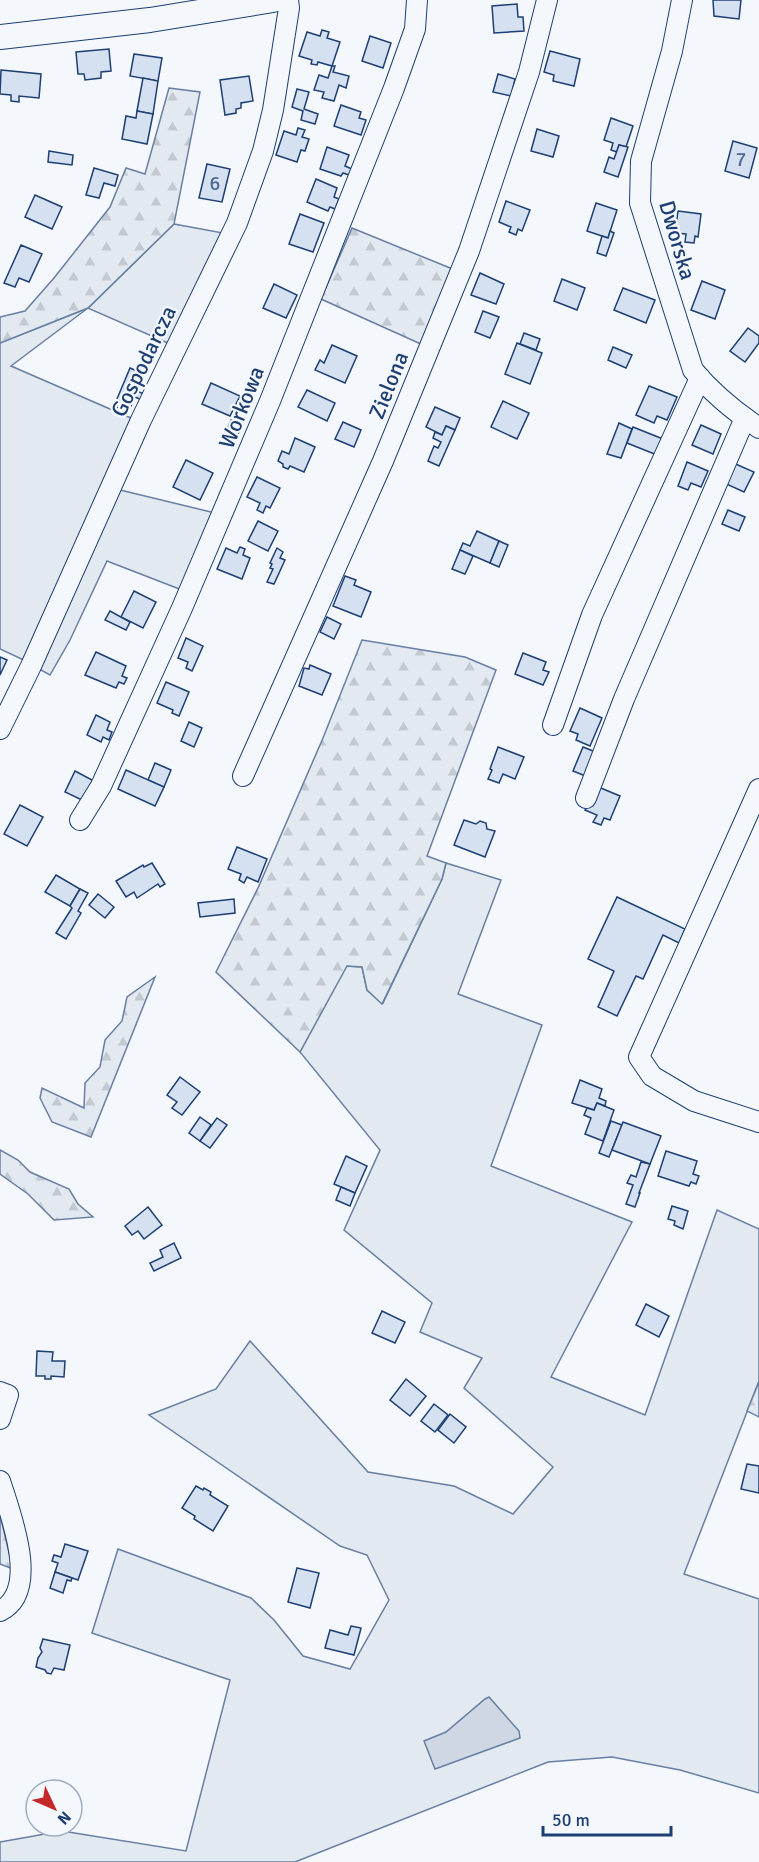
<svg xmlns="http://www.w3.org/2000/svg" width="759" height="1862" font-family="Signika,sans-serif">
<defs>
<pattern id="forest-firs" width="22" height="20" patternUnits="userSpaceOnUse" patternTransform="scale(1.5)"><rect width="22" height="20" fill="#e3e9f0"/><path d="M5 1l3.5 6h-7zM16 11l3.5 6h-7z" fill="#c2c9d1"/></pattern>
</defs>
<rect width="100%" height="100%" fill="#f4f7fb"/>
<g fill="#e3e9f0" stroke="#687fa3" stroke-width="1.5">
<path d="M174,224L223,233L170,344L88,308L11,366L133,419L28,662L0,649V343L88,308Z"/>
<path d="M116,489L215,513L182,590L107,561L70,640L50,675L39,669Z"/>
<path d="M446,863L501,880L458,994L542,1025L491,1166L632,1222L551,1377L645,1415L717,1210L759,1229V1381L684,1574L759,1599V1793L680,1770L612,1757L548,1762L295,1862H0V1842L62,1831L186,1851L230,1680L92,1633L118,1549L251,1598L274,1620L303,1656L350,1669L389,1600L367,1555L340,1546L149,1415L216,1389L250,1341L368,1472L454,1486L513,1514L553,1467L464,1388L482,1358L420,1332L432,1303L344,1230L380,1150L300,1052L346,966L362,967L367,990L383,1003L442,879Z"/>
</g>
<g fill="url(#forest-firs)" stroke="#687fa3" stroke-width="1.5">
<path d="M169,88L200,92L174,224L88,308L0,343V317L25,311L54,278L110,207L126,168L145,174Z"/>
<path d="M352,228L455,270L423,345L321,299Z"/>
<path d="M362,640L465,657L496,670L427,856L446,863L442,879L382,1004L367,990L362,967L347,966L300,1052L216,972L258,888L323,738Z"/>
<path d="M155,977L91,1137L52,1122L40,1098L42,1088L84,1108L85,1083L100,1067L105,1040L122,1021L127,997Z"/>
<path d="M0,1150L18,1160L30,1172L69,1189L78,1204L93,1217L54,1220L28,1194L0,1174Z"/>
<path d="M759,1382V1417L747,1411Z"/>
<path d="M0,1515L13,1569L0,1564Z"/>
</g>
<path fill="#cfd7e4" stroke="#687fa3" stroke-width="1.5" d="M489,1697L519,1731L520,1738L435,1769L424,1741L446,1732L485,1699Z"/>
<g fill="#d5e0f0" stroke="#1d3f73" stroke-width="1.5">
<path d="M713,0H741L739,19L714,16Z"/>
<path d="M517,4L518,17H523L524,31L494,33L492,6Z"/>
<path d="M322,30L329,32L327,38L340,42L332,66L318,62L317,65L311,64L312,60L299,56L307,32L320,36Z"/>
<path d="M370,36L391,43L383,68L362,61Z"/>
<path d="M109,49L111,71L101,72V78L85,80L84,74H78L76,52Z"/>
<path d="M550,51L580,59L574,86L553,81L554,75L544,72Z"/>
<path d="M134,54L162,58L158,81L130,76Z"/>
<path d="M332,66H335L333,72L349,76L346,88L339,85L334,101L322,98L324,92L314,90L319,75L328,78Z"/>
<path d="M1,70L41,74L39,98L19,96V102L11,101V95L0,94Z"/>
<path d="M498,74L515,79L511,96L493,92Z"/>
<path d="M249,76L253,101L241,103V108L236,109V113L225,115L220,80Z"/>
<path d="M143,78L158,81L153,114L137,111Z"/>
<path d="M297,89L309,92L304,109L318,114L315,124L301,120L303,111L292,107Z"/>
<path d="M341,105L361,112L359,118L366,120L361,135L334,126Z"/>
<path d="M137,111L153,114L147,144L122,139L126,116L136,118Z"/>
<path d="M611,118L633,126L626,147L619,145L617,152L611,150L613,143L604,140Z"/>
<path d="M298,128L305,130L302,137L309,139L305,151L301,150L297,162L276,155L284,131L296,135Z"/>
<path d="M537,129L559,136L553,157L531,151Z"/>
<path d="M733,141L757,148L749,178L725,171Z"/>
<path d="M619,145L628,147L618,177L604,172L609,157L614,159Z"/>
<path d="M327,147L349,155L345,166L352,169L349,175L343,173L341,176L320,169Z"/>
<path d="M49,151L73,155L72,165L48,162Z"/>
<path d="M207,164L230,169L222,202L199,198Z"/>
<path d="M94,168L118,175L115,186L104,183L99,198L86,195Z"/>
<path d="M316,179L337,188L334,197L339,199L335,209L330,207L328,211L307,202Z"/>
<path d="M35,195L62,207L52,229L25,217Z"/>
<path d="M506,201L530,210L522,231L518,229L516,235L509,232L511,227L499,222Z"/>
<path d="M596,203L617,210L608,238L587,231Z"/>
<path d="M678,211L701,214L698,237L695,236L694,243L685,242L686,234L675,233Z"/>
<path d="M300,214L324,223L313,252L289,244Z"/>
<path d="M610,231L614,233L606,256L597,253L602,236L608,238Z"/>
<path d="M21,245L42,254L29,282L19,278L15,287L4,283Z"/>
<path d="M480,273L504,284L496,304L471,295Z"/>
<path d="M562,279L585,288L577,310L554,301Z"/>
<path d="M702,281L725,290L715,319L691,310Z"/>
<path d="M274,284L297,295L286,318L263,308Z"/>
<path d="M623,288L655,300L646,323L614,310Z"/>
<path d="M483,311L499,317L490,338L475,332Z"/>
<path d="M748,328L759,336V343L745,362L730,351Z"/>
<path d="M524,333L540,339L536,350L520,344Z"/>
<path d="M517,343L542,353L530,384L505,374Z"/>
<path d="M332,345L357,356L345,383L315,370L320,360L324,363Z"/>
<path d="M613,347L632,355L626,368L608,360Z"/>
<path d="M130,368L144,374L137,391L144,394L142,400L135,397L128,412L114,406Z"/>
<path d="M211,383L240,396L230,416L202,404Z"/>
<path d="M649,386L677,397L667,420L657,416L654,423L636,415Z"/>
<path d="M307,390L335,403L327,421L298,407Z"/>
<path d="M503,401L529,413L517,439L491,427Z"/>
<path d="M435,407L460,418L455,430L446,426L442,435L426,427Z"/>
<path d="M231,420L242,425L235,441L224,436Z"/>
<path d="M343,422L361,430L354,447L335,439Z"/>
<path d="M619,423L632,429L621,458L607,454Z"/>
<path d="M701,425L721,434L713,454L692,445Z"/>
<path d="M446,426L455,430L439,466L428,461L434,446L438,448L441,442L433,438L435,432L442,435Z"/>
<path d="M633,427L663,439L657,455L627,443Z"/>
<path d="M295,438L315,447L304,472L290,466L288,469L283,467V464L278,461L282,451L289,454Z"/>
<path d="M186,460L213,473L200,500L173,487Z"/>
<path d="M687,462L708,471L701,487L691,483L688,490L678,486Z"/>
<path d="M731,462L754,472L744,492L722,482Z"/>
<path d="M257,477L280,488L270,508L266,506L263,513L257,510L260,503L247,497Z"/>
<path d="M728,510L745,517L739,531L722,524Z"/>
<path d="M258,521L278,531L268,551L248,541Z"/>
<path d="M477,531L499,541L490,563L460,550L463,543L470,546Z"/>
<path d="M499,541L508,545L499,567L490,563Z"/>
<path d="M240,547L245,549L243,555L250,558L242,579L217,569L226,548L237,553Z"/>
<path d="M277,548L283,552L280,558L285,560L274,584L267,582L273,569L270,568L272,564L270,563Z"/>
<path d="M460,550L473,556L465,574L452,569Z"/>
<path d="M345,576L356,580L354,585L371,592L361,617L333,606Z"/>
<path d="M134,591L156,602L143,628L121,617Z"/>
<path d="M110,611L130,622L126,630L105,620Z"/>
<path d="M327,617L341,624L334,639L320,632Z"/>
<path d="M186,638L203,646L192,671L186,668L188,662L178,658Z"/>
<path d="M96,652L126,666L122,676L127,678L124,684L119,682L116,688L85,675Z"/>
<path d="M523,653L546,662L543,670L549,672L543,685L515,674Z"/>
<path d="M0,657L7,660L0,675Z"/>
<path d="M310,665L331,674L322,695L299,686L304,668L309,669Z"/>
<path d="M166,682L189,692L179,716L172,713L173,710L157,703Z"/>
<path d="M580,708L602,718L590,746L576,740L578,734L570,731Z"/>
<path d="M96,715L110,722L107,730L112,732L109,740L103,737L101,742L87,735Z"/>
<path d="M189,722L202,728L194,747L181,741Z"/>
<path d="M498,747L524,757L515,779L503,774L499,783L488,779L492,770L490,769Z"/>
<path d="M583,747L598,753L588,777L573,771Z"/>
<path d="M155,763L171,770L164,787L148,780Z"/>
<path d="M126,770L164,787L155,806L118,789Z"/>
<path d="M75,771L94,781L84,801L65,792Z"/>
<path d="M596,786L620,796L610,820L604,818L601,825L593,822L597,815L585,810Z"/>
<path d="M20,805L43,817L27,846L4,834Z"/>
<path d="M464,820L476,824L480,821L486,823L487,829L495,831L485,857L454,845Z"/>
<path d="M237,847L267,859L258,882L247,877L244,883L239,880L241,874L228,869Z"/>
<path d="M152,863L165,884L160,887L158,884L137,898L134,892L126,897L116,881L143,865L144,867Z"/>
<path d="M56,875L80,889L70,906L45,892Z"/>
<path d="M80,889L88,893L78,911L81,913L66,939L56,933L72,908L70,906Z"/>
<path d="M98,894L114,907L105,918L89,905Z"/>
<path d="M617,897L685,929L679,943L663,935L643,979L636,976L617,1016L598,1007L614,971L588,959Z"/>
<path d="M234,899L235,913L200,917L198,903Z"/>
<path d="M180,1077L200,1092L182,1115L172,1108L177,1102L167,1095Z"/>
<path d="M580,1080L602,1089L599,1098L606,1101L605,1106L597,1103L594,1110L572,1103Z"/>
<path d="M597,1103L614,1110L603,1141L585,1134L591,1118L584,1115L587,1108L594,1110Z"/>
<path d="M200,1117L211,1125L200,1141L189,1133Z"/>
<path d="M217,1118L227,1125L210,1148L200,1141Z"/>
<path d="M611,1121L622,1125L609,1157L599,1153Z"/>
<path d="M623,1122L661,1136L650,1164L612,1150Z"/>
<path d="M666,1151L697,1161L693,1174L699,1176L696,1184L691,1182L689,1186L658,1176Z"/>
<path d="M346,1156L367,1166L355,1193L334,1184Z"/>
<path d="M641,1162L650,1164L639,1193H640L635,1207L626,1204L633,1185L627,1183L631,1175L636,1177Z"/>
<path d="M341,1187L355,1193L350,1206L336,1200Z"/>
<path d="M672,1206L688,1211L683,1229L674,1225L675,1221L668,1219Z"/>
<path d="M148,1207L162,1225L144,1239L138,1231L132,1235L125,1226Z"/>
<path d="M174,1243L181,1258L154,1271L150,1263L163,1257L160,1250Z"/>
<path d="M646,1304L669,1316L659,1337L636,1325Z"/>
<path d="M382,1311L405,1322L395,1343L372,1333Z"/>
<path d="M37,1351L53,1352L52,1361H65L64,1377L51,1376V1379H45V1376H36Z"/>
<path d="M406,1379L426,1396L410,1416L390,1400Z"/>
<path d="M434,1404L448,1415L435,1432L421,1421Z"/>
<path d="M450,1414L466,1427L454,1443L438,1430Z"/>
<path d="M747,1464L759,1466V1493L741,1489Z"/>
<path d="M196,1486L203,1490L204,1488L211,1492L210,1495L228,1506L213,1531L194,1519L195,1516L182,1508Z"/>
<path d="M65,1544L88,1551L78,1580L55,1572L58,1563L52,1561L54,1555L61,1557Z"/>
<path d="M297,1568L319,1573L310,1608L288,1602Z"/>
<path d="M55,1572L72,1578L71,1581L67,1580L63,1593L50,1588Z"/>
<path d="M351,1626L361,1628L354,1655L325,1648L330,1630L348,1635Z"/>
<path d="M43,1639L70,1645L64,1670L54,1668L51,1674L47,1673L45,1670L36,1667L38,1658L42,1652L40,1648Z"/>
</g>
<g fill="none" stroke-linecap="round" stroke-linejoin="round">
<defs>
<g id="minor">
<path d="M682,0L672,51L641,161L640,203L693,370C712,393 734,411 759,428"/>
<path d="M553,725L592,615L700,378"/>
<path d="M0,729L31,666L141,420L237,223L263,151L273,110L289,8L288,0"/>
<path d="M243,776L383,461L469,251L529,72L547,0"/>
<path d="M759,789L639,1057L652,1076L694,1101L759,1122"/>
<path d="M586,798L624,699L745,418"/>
<path d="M80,820L101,786L182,608L270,401L394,88L415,29L417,0"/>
<path d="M0,1392L8,1395L0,1419"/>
<path d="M0,1481C10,1513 41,1591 0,1611"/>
</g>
<path id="major" d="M0,37L150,20L273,0"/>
</defs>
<use href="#minor" stroke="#1d3f73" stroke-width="22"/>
<use href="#major" stroke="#1d3f73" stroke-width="26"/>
<use href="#minor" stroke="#f4f7fb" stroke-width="20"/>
<use href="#major" stroke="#f4f7fb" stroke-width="24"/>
</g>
<g text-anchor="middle" stroke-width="4.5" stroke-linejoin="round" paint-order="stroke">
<g font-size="20" fill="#4b6792">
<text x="741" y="166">7</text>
<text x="215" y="190">6</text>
</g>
<g font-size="22" fill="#1d3f73" stroke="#f4f7fb">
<text transform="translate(678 240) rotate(74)" y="8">Dworska</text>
<text transform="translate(143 361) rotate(-64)" y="8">Gospodarcza</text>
<text transform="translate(388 385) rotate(-68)" y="8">Zielona</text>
<text transform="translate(241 407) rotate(-68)" y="8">Workowa</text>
</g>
</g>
<g transform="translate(54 1808) rotate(134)"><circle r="28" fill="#f4f7fb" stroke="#9eadc5" stroke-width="1.5"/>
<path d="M0-4.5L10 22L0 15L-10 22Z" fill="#c62828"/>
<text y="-9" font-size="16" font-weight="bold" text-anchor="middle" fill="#1d3f73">N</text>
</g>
<path d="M543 1826v9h128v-9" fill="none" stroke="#1d3f73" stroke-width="3"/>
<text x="552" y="1826" font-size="18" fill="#1d3f73" stroke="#f4f7fb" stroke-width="4.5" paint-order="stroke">50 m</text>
</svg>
